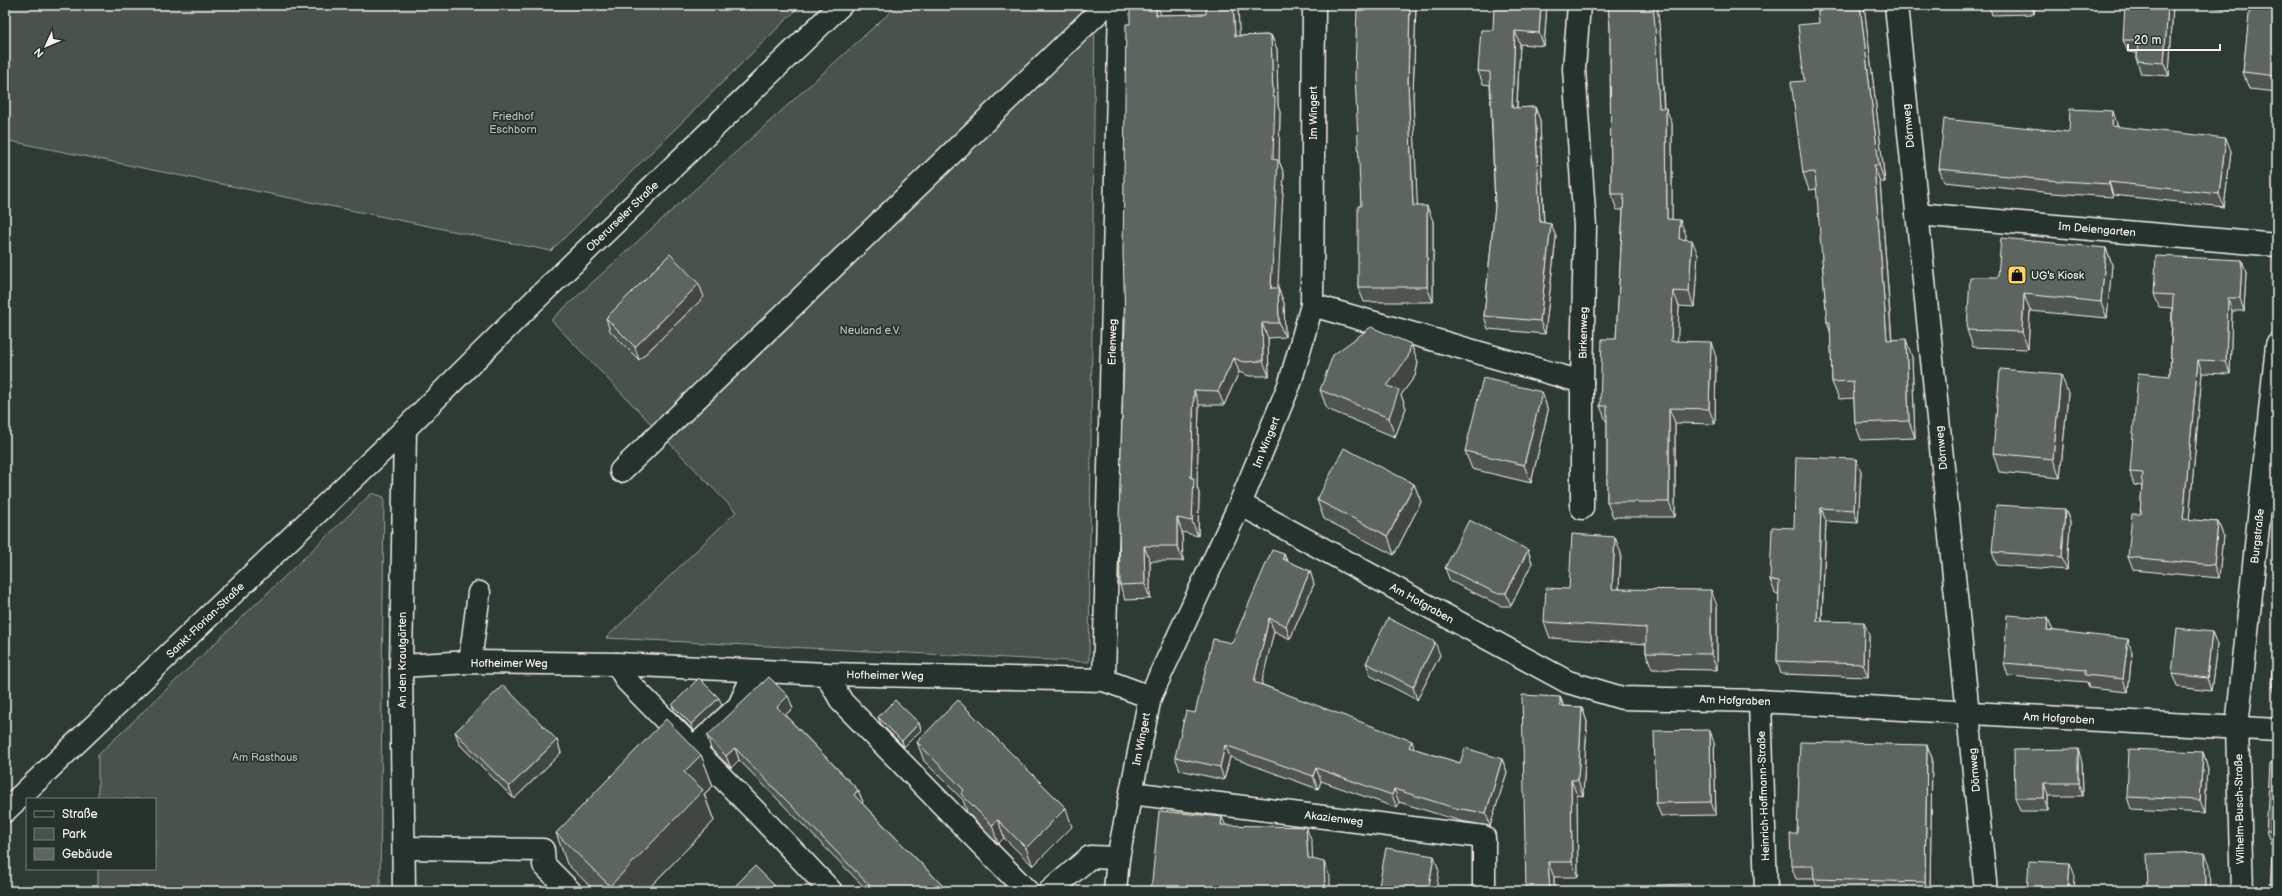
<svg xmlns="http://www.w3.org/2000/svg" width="2282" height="896" font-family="'Balsamiq Sans',sans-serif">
<rect width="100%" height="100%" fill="#2e3b34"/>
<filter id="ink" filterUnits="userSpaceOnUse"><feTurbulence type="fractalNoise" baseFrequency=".025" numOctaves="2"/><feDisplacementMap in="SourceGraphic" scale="8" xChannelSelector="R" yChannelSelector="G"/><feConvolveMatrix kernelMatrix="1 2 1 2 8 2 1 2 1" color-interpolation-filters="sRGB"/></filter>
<g filter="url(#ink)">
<g fill="#48524c" stroke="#9ea29a">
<path d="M5,5H801L551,251L5,140Z"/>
<path d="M898,5H1095L1089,662L606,638L736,512L551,320Z"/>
<path d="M372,493L384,497L380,891H98V869H155V799H98V755Z"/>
</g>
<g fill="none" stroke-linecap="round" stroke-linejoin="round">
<defs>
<g id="minor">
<path d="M1896,5L1986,891"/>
<path d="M1917,214L2277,245"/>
<path d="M1312,305L1582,382L1585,226L1574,69L1579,5"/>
<path d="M1582,382V508"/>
<path d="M621,471L1106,5"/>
<path d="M1240,504L1568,682L1622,698L1760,701L2277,730"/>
<path d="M470,662L479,593"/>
<path d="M617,664L627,681L760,816L831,891"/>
<path d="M401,666L470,662L617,664L826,674L1104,680L1150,697"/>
<path d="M826,674L842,702L1027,891"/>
<path d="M1104,680L1120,5"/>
<path d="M1760,701L1766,891"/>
<path d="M692,749L739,706L755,671"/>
<path d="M1131,793L1484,837V891"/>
<path d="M5,811L405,429L536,299L841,5"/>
<path d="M404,848L543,850L544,865L570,891"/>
<path d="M404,891L401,666L405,429"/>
<path d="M1050,891L1090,857L1118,858"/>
<path d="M1115,891L1118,858L1150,697L1240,504L1290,383L1312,305L1314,5"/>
<path d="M2242,891L2237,727L2277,345"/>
</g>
</defs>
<use href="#minor" stroke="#f4f1e8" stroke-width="25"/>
<use href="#minor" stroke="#26332d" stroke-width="22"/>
</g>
<g fill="#4f5751" stroke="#f4f1e8">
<path d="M1363,5H1416L1413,96L1417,206L1433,221V302H1364L1358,287L1361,206Z"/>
<path d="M1547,5L1544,46L1520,44L1517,108L1535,107L1540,120L1544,223L1551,224L1556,237L1545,334L1488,329L1484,316L1495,206L1490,85L1483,84L1478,71L1493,30Z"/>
<path d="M1608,5H1657L1661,42L1664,108L1672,123V220L1686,235L1685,240L1698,255L1694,307L1679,306L1677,341L1716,357L1715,424L1675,423V517H1613L1607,502V421H1606L1600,406L1616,339L1623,210H1617L1611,194L1610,27Z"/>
<path d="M1864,5L1885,182H1880L1892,340L1912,357L1915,438L1861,440L1855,423L1854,398L1839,399L1832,382L1831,334L1827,322L1817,189L1809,190L1803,173L1804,81L1819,23Z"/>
<path d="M1989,5H2035L2034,14L1992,15Z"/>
<path d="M2173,5L2169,76L2141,74L2137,61V53L2128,52L2123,40Z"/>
<path d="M2189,5H2277V92L2249,89L2243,72L2250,11Z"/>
<path d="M1238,6L1239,36L1271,35L1277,49L1278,106L1280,112L1279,161L1284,174L1277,288H1278L1284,303L1285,337L1268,338L1269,376H1249L1239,372L1224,405H1199L1197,487L1199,493L1198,536L1182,532L1183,561H1150V599L1125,600L1120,585L1130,24L1161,15L1206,14Z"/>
<path d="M2117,124V127L2231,151L2224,207L2113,195V197L2052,193L1944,182L1939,169L2069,132Z"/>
<path d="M2106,248L2112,265L2107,318L2030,311L2028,349L1973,347L1967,330L1998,277Z"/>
<path d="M2242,260L2246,273L2244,311H2232L2230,374L2202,373L2189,520L2218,522L2223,535L2219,578L2133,570L2128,557L2140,514L2142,486L2134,485L2130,472L2170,376L2172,308L2159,307L2154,294Z"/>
<path d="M704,297L639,360L610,331L606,318Z"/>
<path d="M1411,344L1418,363L1415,376L1401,395L1406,408L1395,437L1327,409L1320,390Z"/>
<path d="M1542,392L1548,411L1531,483L1472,469L1465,451Z"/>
<path d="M2068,393L2060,478L1999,472L1993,453Z"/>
<path d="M1861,472L1858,523L1826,521L1822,621L1869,635L1868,677L1781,674L1777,661L1779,594L1775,593L1770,580L1794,528Z"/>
<path d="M1414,484L1421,502L1394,555L1324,519L1317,500Z"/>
<path d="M2065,509L2070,522L2067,570L1997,565L1992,552Z"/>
<path d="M1528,550L1532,563L1511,606H1501L1450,581L1445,568Z"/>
<path d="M1621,553L1619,589L1717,606V670L1652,669L1646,653V644L1550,638L1544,622L1569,589Z"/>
<path d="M1284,554L1287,561L1310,571L1314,584L1290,639L1274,631L1261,684L1415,749L1460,763L1502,759L1507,772L1490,826L1460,821L1399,802L1397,808L1321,781L1318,789L1230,757L1224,780L1180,770L1175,757L1195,713L1232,643Z"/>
<path d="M2048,618L2052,630L2132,652L2128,692L2089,688L2087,682L2008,676L2004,663Z"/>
<path d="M2277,622V696H2276L2271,683Z"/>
<path d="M2212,632L2217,645L2211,691L2177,687L2172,674Z"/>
<path d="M1440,655L1417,700L1371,676L1366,663Z"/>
<path d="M1560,697L1564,706L1582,707L1587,722L1583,796L1577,795L1578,877H1554V891H1526Z"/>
<path d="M672,705H722L694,731L675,712Z"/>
<path d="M793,708L785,715L858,790L863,802L862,803L942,885L945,891H868L739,760L731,768L711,749L707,736Z"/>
<path d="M878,717L919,723L921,730L904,747L881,724Z"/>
<path d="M455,732L557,740L561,753L514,799L460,745Z"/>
<path d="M917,742L1072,827L1033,866L1004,838L998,844L967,812L963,800L924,761Z"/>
<path d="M1714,743L1716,815L1661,816L1656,803Z"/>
<path d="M1927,745L1932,758L1930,891H1818L1814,879H1796L1791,866L1797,834Z"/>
<path d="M2203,752L2207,765L2205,813L2131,809L2127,797Z"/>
<path d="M701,755L713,786L704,794L714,821L646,891H595L567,864L556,833Z"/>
<path d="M2082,762L2083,796H2048V811H2020L2015,798Z"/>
<path d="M2277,764L2272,844H2271L2266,831Z"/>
</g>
<g fill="#404742" stroke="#f4f1e8">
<path d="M1156,5H1157L1162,17L1156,15Z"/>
<path d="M1233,5H1238V6L1240,51L1235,36Z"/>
<path d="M1410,5H1416L1413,96L1418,221L1413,206L1408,81Z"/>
<path d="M1541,5H1547L1544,46L1539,33Z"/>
<path d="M1653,5H1657L1661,42L1664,123L1659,108Z"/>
<path d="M1860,5H1864L1885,182L1879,165Z"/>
<path d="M2031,5H2035L2034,14Z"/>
<path d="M2168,5H2173L2169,76L2164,63Z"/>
<path d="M1515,31L1520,44L1516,121L1512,108Z"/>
<path d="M1271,35L1277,49L1278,106L1280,112L1279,161L1284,174L1277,302L1271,288L1273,97Z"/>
<path d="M1535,107L1540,120L1544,235L1540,222Z"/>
<path d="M1666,108L1672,123V234L1667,219Z"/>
<path d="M2113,111L2117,124L2116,139L2112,126Z"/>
<path d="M2226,138L2231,151L2224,207L2219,194Z"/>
<path d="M1874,165L1880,182L1893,357L1887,340Z"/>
<path d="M2109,182L2113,195V197L2109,184Z"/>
<path d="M1427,206L1433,221V302L1427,287Z"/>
<path d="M1680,220L1686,235L1685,255L1679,239Z"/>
<path d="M1551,224L1556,237L1545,334L1540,321Z"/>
<path d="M1692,240L1698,255L1694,307L1689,292Z"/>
<path d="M2106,248L2112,265L2107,318L2101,302Z"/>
<path d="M2242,260L2246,273L2244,311L2240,298Z"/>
<path d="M699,284L704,297L639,360L635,347Z"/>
<path d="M1278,288L1284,303L1285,337L1279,323Z"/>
<path d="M1673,291L1679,306L1677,356L1671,341Z"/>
<path d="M2024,294L2030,311L2028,349L2022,332Z"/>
<path d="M2228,298L2232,311L2230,374L2226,361Z"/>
<path d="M1262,323L1268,338L1269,376L1263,361Z"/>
<path d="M1906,339L1912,357L1915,438L1909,421Z"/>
<path d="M1711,342L1716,357L1715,424L1709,409Z"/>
<path d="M1411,344L1418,363L1415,376L1401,395L1406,408L1395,437L1389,418L1387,386Z"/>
<path d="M1234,358L1239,372L1224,405L1218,391Z"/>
<path d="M2198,360L2202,373L2188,532L2183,519Z"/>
<path d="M2061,374L2068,393L2060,478L2053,459Z"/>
<path d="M1194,390L1199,405L1197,487L1199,493L1198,536L1192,521L1191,478Z"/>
<path d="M1542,392L1548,411L1531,483L1524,465Z"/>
<path d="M1669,408L1675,423V517L1669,502Z"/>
<path d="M1856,459L1861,472L1858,523L1854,510Z"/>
<path d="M1414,484L1421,502L1394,555L1388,536Z"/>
<path d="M1821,508L1826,521L1821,634L1817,621Z"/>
<path d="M2065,509L2070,522L2067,570L2062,557Z"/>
<path d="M1177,518L1182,532L1183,561L1177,546Z"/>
<path d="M2218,522L2223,535L2219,578L2214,565Z"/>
<path d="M1615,537L1621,553L1618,605L1612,589Z"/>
<path d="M1144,546L1150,561V599L1145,584Z"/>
<path d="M1528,550L1532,563L1511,606L1506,593Z"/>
<path d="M1284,554L1289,567L1283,559Z"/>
<path d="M1310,571L1314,584L1290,639L1286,626Z"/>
<path d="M1711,590L1717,606V670L1711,654Z"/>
<path d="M1269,618L1274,631L1259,695L1254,682Z"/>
<path d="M2048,618L2053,631L2047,630Z"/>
<path d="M1864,622L1869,635L1868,677L1863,664Z"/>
<path d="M2212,632L2217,645L2211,691L2207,678Z"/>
<path d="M2128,639L2132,652L2128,692L2123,679Z"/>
<path d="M1435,642L1440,655L1417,700L1413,687Z"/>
<path d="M788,696L793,708L781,719L777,707Z"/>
<path d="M1560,697L1566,713L1560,706Z"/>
<path d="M719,698L722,705L694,731L691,724Z"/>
<path d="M1582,707L1587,722L1583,796L1578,780Z"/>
<path d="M919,723L921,730L904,747L902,741Z"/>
<path d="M1710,730L1714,743L1716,815L1711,802Z"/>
<path d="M557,740L561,753L514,799L509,787Z"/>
<path d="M1412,741L1416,754L1409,747Z"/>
<path d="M1225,745L1230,757L1224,780L1220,767Z"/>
<path d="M1927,745L1932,758L1930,891H1928L1925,882Z"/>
<path d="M735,748L739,760L731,768L726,756Z"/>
<path d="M2078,749L2082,762L2083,796L2078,783Z"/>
<path d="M2203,752L2207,765L2205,813L2200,800Z"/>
<path d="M701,755L713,786L704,794L714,821L646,891H612L610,886L684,772Z"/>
<path d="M1502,759L1507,772L1490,826L1486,813Z"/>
<path d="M1316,768L1321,781L1318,789L1313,776Z"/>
<path d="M1571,780L1577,795L1578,877L1572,862Z"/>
<path d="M2044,783L2048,796V811L2044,798Z"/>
<path d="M1394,789L1399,802L1397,808L1392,795Z"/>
<path d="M858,790L863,802L858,807L854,795Z"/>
<path d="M1066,808L1072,827L1033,866L1026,848Z"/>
<path d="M1222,817L1228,831L1221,825Z"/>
<path d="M998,820L1004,838L998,844L992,825Z"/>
<path d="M1306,827L1312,842L1313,873L1308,858Z"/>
<path d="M2205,852L2210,865L2211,891H2206Z"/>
<path d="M1434,856L1439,871L1436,891H1428Z"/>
<path d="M1324,862L1330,877V891H1325Z"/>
<path d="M1548,862L1554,877V891H1550Z"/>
<path d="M2070,863L2075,876L2074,891H2068Z"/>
<path d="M1689,884L1691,891H1689Z"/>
<path d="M942,885L945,891H940L939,888Z"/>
</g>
<g fill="#5c655e" stroke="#f4f1e8">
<path d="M1130,5H1156V15L1206,14V5H1233L1235,36L1271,35L1273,97H1275L1273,159L1278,160L1271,288H1270H1278L1279,323H1262L1263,361L1243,362L1234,358L1218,391L1194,390L1191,478H1194L1192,521L1177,518V546H1144L1145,584L1120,585L1119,518L1125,321L1123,253L1126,24H1130Z"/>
<path d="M1363,5H1410L1408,81L1413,206H1427V287H1358V206H1361L1355,76L1357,8H1363Z"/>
<path d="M1494,5H1541L1539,33L1515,31L1512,108L1535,107L1540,222L1551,224L1540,321L1484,316L1495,206L1490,72L1478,71L1481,30H1493Z"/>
<path d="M1608,5H1653L1655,26L1659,108H1666L1667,219L1680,220L1679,239L1692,240L1689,292L1673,291L1671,341L1711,342L1709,409L1669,408V502H1607V406H1600L1602,339H1616L1624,194H1611L1610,27Z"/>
<path d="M1817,5H1860L1879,165H1874L1887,340L1906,339L1909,421L1855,423L1853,381L1832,382L1830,322H1827L1815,172L1803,173L1791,82L1804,81L1798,25L1819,23Z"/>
<path d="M2125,5H2168L2164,63L2137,61L2138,40H2123Z"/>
<path d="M2250,5H2277V76L2243,72Z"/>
<path d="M2070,109L2113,111L2112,126L2226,138L2219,194L2109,182V184L2047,180L1939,169L1944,119L2069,132Z"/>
<path d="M2001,238L2106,248L2101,302L2024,294L2022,332L1967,330L1970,277H1998Z"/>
<path d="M670,254L699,284L635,347L606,318Z"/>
<path d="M2156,256L2242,260L2240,298H2228L2226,361L2198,360L2183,519L2218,522L2214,565L2128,557L2132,514H2140L2143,473L2130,472L2138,373L2170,376L2173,295L2154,294Z"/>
<path d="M1371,327L1411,344L1408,357L1387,386L1399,390L1389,418L1320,390L1333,355Z"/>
<path d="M2000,369L2061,374L2053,459L1993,453Z"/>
<path d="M1483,378L1542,392L1524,465L1465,451Z"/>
<path d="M1344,448L1414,484L1388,536L1317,500Z"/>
<path d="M1796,457L1856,459L1854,510L1821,508L1817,621L1864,622L1863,664L1777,661L1779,581L1770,580L1772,527L1794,528Z"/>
<path d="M1996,505L2065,509L2062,557L1992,552Z"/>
<path d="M1469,520L1528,550L1506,593H1496L1445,568Z"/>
<path d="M1572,534L1615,537L1612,589L1711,590V654L1646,653V628L1544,622L1546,588L1569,589Z"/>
<path d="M1272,550L1284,554L1283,559L1310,571L1286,626L1269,618L1254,682L1412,741L1409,747L1460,763L1465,748L1502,759L1486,813L1455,808L1394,789L1392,795L1316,768L1313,776L1225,745L1220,767L1175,757L1186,711L1195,713L1213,639L1232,643Z"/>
<path d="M2007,615L2048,618L2047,630L2128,639L2123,679L2085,675V670L2004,663Z"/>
<path d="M1388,618L1435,642L1413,687L1366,663Z"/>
<path d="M2277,622V684L2271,683Z"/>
<path d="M2177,628L2212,632L2207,678L2172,674Z"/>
<path d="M769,677L788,696L777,707L858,790L854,795L942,885L939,888L942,891H875L735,748L726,756L707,736Z"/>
<path d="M699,678L719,698L691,724L672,705Z"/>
<path d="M503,685L557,740L509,787L455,732Z"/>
<path d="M1522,695L1560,697V706L1582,707L1578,780H1571L1572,862H1548L1550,891H1526Z"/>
<path d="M895,700L919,723L902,741L878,717Z"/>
<path d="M958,700L1066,808L1026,848L998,820L992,825L961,794L964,790L917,742Z"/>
<path d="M666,719L701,755L684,772L703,790L610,886L556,833Z"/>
<path d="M1710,730L1711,802L1656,803L1654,731Z"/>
<path d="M1800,742L1927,745L1925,882L1814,879L1813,866H1791L1790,834H1797Z"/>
<path d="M2078,749V783H2044V798H2015L2014,750Z"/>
<path d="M2129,749L2203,752L2200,800L2127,797Z"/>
<path d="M2270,764H2277V891H2270L2273,831H2266Z"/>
<path d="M1159,811L1222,817L1221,825L1306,827L1308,858L1324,862L1325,891H1151Z"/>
<path d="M1386,848L1434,856L1428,891H1378Z"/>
<path d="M2205,852L2206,891H2148L2147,854Z"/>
<path d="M2029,861L2070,863L2068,891H2027Z"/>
<path d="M755,866L780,891H730Z"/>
<path d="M1689,884V891H1657V885Z"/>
</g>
</g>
<defs>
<symbol id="shop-square" viewBox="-11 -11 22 22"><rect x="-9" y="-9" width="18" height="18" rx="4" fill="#ffd166" stroke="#26332d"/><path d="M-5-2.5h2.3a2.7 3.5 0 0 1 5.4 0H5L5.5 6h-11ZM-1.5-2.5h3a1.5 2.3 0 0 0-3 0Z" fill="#111"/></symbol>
</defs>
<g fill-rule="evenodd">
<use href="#shop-square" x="2006" y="264" width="22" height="22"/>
</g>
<g text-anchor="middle" stroke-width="3.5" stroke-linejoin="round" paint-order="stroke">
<g font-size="11" fill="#f4f1e8" stroke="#26332d">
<text transform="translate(1313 113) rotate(-90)" y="4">Im Wingert</text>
<text transform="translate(1908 126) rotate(-96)" y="4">Dörnweg</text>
<text transform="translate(622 216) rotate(-44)" y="4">Oberurseler Straße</text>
<text transform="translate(2097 229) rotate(5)" y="4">Im Deiengarten</text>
<text transform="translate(1583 333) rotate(-89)" y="4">Birkenweg</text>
<text transform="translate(1112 342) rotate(-89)" y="4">Erlenweg</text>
<text transform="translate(1266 442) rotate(-68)" y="4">Im Wingert</text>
<text transform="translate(1941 448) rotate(-96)" y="4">Dörnweg</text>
<text transform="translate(2257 536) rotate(-84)" y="4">Burgstraße</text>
<text transform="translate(1422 603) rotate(29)" y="4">Am Hofgraben</text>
<text transform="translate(205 620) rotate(-44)" y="4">Sankt-Florian-Straße</text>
<text transform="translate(402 660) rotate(-90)" y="4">An den Krautgärten</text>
<text x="509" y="667">Hofheimer Weg</text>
<text transform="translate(885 675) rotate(1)" y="4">Hofheimer Weg</text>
<text transform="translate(1735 700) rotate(2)" y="4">Am Hofgraben</text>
<text transform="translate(2059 718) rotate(3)" y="4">Am Hofgraben</text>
<text transform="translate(1141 739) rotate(-79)" y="4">Im Wingert</text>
<text transform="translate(1974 770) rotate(-95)" y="4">Dörnweg</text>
<text transform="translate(1763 796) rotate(-92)" y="4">Heinrich-Hoffmann-Straße</text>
<text transform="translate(2239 809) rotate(-91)" y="4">Wilhelm-Busch-Straße</text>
<text transform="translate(1334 818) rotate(7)" y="4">Akazienweg</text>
</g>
<g font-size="11" fill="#b8b9b1" stroke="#26332d">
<text x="513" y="120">Friedhof<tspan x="513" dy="13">Eschborn</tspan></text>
<text x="870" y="334">Neuland e.V.</text>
<text x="265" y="761">Am Rasthaus</text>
</g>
<g font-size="11" fill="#f4f1e8" stroke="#26332d" text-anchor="start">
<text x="2031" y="279">UG's Kiosk</text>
</g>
</g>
<rect width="2282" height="896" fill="none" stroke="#26332d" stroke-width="20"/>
<rect x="10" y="10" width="2262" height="876" fill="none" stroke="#f4f1e8" stroke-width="1.5" filter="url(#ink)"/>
<rect x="26" y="798" width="130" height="72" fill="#26332d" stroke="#787f78"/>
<rect x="34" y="811" width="20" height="6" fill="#26332d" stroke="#787f78"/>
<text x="62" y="818" font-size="12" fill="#f4f1e8">Straße</text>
<rect x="34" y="828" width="20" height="12" fill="#48524c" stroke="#787f78"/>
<text x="62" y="838" font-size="12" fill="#f4f1e8">Park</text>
<rect x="34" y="848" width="20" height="12" fill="#5c655e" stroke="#787f78"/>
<text x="62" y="858" font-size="12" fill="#f4f1e8">Gebäude</text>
<g transform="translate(46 46) rotate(226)" stroke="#26332d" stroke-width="3" paint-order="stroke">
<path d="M0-3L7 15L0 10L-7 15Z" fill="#f4f1e8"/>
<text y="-6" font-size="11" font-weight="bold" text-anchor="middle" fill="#f4f1e8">N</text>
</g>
<path d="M2128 44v6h92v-6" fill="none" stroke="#f4f1e8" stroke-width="2"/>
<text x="2134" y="44" font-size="12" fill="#f4f1e8" stroke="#26332d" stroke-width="3" paint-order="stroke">20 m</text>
</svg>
